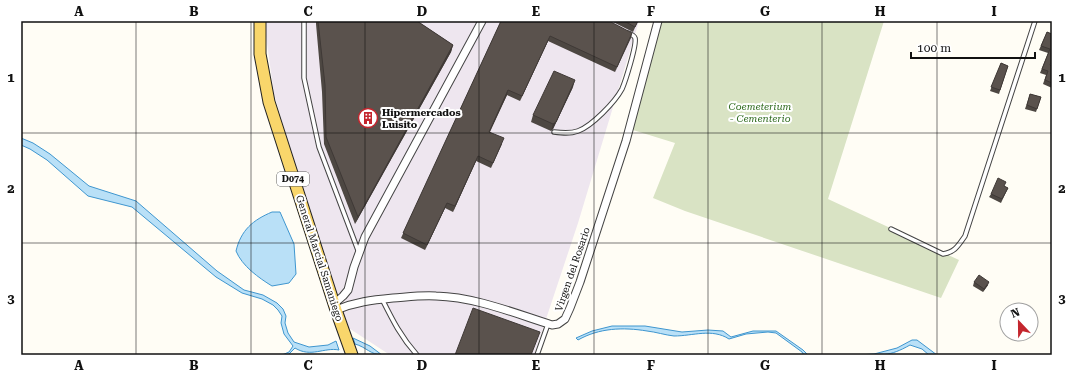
<svg xmlns="http://www.w3.org/2000/svg" width="1073" height="376" font-family="'Roboto Serif',serif">
<rect width="100%" height="100%" fill="#fffdf5"/>
<path fill="#eee6ef" d="M266,21H639L578,223L534,355H390L341,323L274,94L265,29Z"/>
<path fill="#d9e3c4" d="M661,21H884L828,199L959,260L941,298L685,211L653,198L675,143L633,130Z"/>
<g fill="#b9e0f7" stroke="#3f96cf">
<path d="M21,138L33,143L50,154L89,186L136,201L217,271L244,290L263,295L277,303L283,309L286,316L285,323L288,333L294,342L309,347L328,345L336,341L339,350C324,347 311,358 295,348L288,355H282L289,352L293,346L284,334L281,323L282,316L278,310L273,305L262,299L242,293L216,277L132,207L88,196L47,160L30,149L21,145Z"/>
<path d="M272,212H280L294,244L296,274L289,283L272,286C259,278 242,266 236,251C241,230 253,220 272,212Z"/>
<path d="M612,326H645L682,332L708,330L723,331L731,337L753,331H776L803,350L808,355H804L802,352L776,333L768,332L746,334L729,339C712,328 693,336 674,336C665,335 656,332 647,331C623,327 599,328 578,340L576,338L592,331Z"/>
<path d="M353,338L370,346L382,355C371,355 366,347 355,344Z"/>
<path d="M912,340H917L937,355H929L922,349L910,345C889,357 881,355 858,355L874,354L897,348Z"/>
</g>
<g fill="none" stroke-linecap="round" stroke-linejoin="round">
<defs>
<g id="lane">
<path d="M304,21V78L319,147L359,253"/>
<path d="M554,132C562,133 570,134 578,131C592,126 615,102 622,89C625,82 637,45 635,38C634,35 631,34 628,33"/>
<path d="M891,229L943,254C955,252 958,246 965,236L1035,21"/>
<path d="M382,299C393,321 401,337 417,355"/>
<path d="M537,355L548,324"/>
</g>
<g id="street">
<path d="M334,304L343,296L348,290L354,267L365,237L482,21"/>
<path d="M336,310C355,302 372,300 393,298C407,297 422,295 436,296C475,297 514,313 552,325L558,324L565,319L570,308L580,282L626,141L658,21"/>
</g>
<path id="primary" d="M260,21V54L269,102L336,310L352,355"/>
</defs>
<use href="#lane" stroke="#444" stroke-width="5.5"/>
<use href="#street" stroke="#444" stroke-width="9"/>
<use href="#primary" stroke="#222" stroke-width="13"/>
<use href="#lane" stroke="#fff" stroke-width="3.5"/>
<use href="#street" stroke="#fff" stroke-width="7"/>
<use href="#primary" stroke="#f9d66b" stroke-width="11"/>
</g>
<g fill="#4d4742">
<path d="M316,21H417L453,45L451,52L355,224L324,144L322,92L316,24Z"/>
<path d="M501,21L632,33L615,72L548,41L520,101L507,95L490,132L502,144L491,168L476,161L453,212L445,208L425,250L401,238Z"/>
<path d="M611,21H638L633,32Z"/>
<path d="M1047,32L1052,34L1050,65L1052,66V88L1043,84L1046,75L1040,73L1048,53L1039,50Z"/>
<path d="M1001,63L1008,66L999,94L990,91Z"/>
<path d="M573,87L553,129L551,131L531,122L533,115Z"/>
<path d="M1030,94L1041,97L1036,112L1025,109Z"/>
<path d="M1004,186L1008,188L1001,203L989,197L991,194Z"/>
<path d="M974,282L988,285L983,292L973,286Z"/>
</g>
<g fill="#3f3936">
<path d="M632,33L631,38L615,72L617,67Z"/>
<path d="M550,36L548,41L520,101L522,96Z"/>
<path d="M453,45L451,52L355,224L358,217Z"/>
<path d="M575,80L573,87L553,129L551,131L553,124Z"/>
<path d="M508,90L507,95L487,137L489,132Z"/>
<path d="M478,156L476,161L453,212L455,206Z"/>
<path d="M447,203L445,208L425,250L427,245Z"/>
<path d="M989,282L988,285L983,292L984,289Z"/>
</g>
<g fill="#5a524d" stroke="#3f3936">
<path d="M318,21H417L453,45L358,217L326,137L325,85Z"/>
<path d="M501,21H609L632,33L617,67L550,36L522,96L508,90L489,132L504,138L493,163L478,156L455,206L447,203L427,245L403,233Z"/>
<path d="M624,21H638L635,27Z"/>
<path d="M1047,32L1052,34V61L1050,65L1052,66V83L1045,80L1048,71L1042,69L1050,49L1041,46Z"/>
<path d="M1001,63L1008,66L1000,90L991,87Z"/>
<path d="M554,71L575,80L556,122L553,124L533,115Z"/>
<path d="M1030,94L1041,97L1037,109L1027,105Z"/>
<path d="M998,178L1006,182L1004,186L1008,188L1002,199L991,194Z"/>
<path d="M979,275L989,282L984,289L974,282Z"/>
<path d="M473,308L540,332L531,355H455Z"/>
</g>
<path fill="none" stroke="#111" stroke-width="1" stroke-opacity="0.55" d="M136,21V355M251,21V355M365,21V355M479,21V355M594,21V355M708,21V355M822,21V355M937,21V355M21,133H1052M21,243H1052"/>
<defs>
<symbol id="building-ring" viewBox="-11 -11 22 22"><circle r="9.5" fill="#fff" stroke="#c4262e" stroke-width="1.5"/><path d="M-4-6H4V6H1V3H-1V6H-4ZM-2.5-4.3h1.7v1.8h-1.7ZM.8-4.3h1.7v1.8H.8ZM-2.5-1h1.7V.8h-1.7ZM.8-1h1.7V.8H.8Z" fill="#c4262e"/></symbol>
</defs>
<g fill-rule="evenodd">
<use href="#building-ring" x="357" y="107" width="22" height="22"/>
</g>
<g text-anchor="middle" stroke-width="4" stroke-linejoin="round" paint-order="stroke">
<rect fill="#fff" stroke="#585858" stroke-width="1" x="277" y="172" width="32" height="14" rx="3"/>
<g font-size="9" font-weight="bold" fill="#111">
<text x="293" y="182">D074</text>
</g>
<g font-size="10" font-style="italic" fill="#2f6b1f" stroke="#fff">
<text x="760" y="110">Coemeterium<tspan x="760" dy="12">- Cementerio</tspan></text>
</g>
<g font-size="10" font-weight="bold" fill="#111" stroke="#fff" text-anchor="start">
<text x="382" y="116">Hipermercados<tspan x="382" dy="12">Luisito</tspan></text>
</g>
<g font-size="10" fill="#111" stroke="#fff">
<text transform="translate(320 258) rotate(72)" y="4">General Marcial Samaniego</text>
<text transform="translate(572 269) rotate(-71)" y="4">Virgen del Rosario</text>
</g>
</g>
<rect width="1073" height="376" fill="none" stroke="#ffffff" stroke-width="44"/>
<g transform="translate(1019 322) rotate(338)"><circle r="19" fill="#ffffff" stroke="#a0a0a0"/>
<path d="M0-3L7 15L0 10L-7 15Z" fill="#c4262e"/>
<text y="-6" font-size="11" font-weight="bold" text-anchor="middle" fill="#111111">N</text>
</g>
<path d="M911 52v6h124v-6" fill="none" stroke="#111111" stroke-width="2"/>
<text x="917" y="52" font-size="12" fill="#111111" stroke="#ffffff" stroke-width="3" paint-order="stroke">100 m</text>
<rect x="22" y="22" width="1029" height="332" fill="none" stroke="#111" stroke-width="1.5"/>
<g font-size="13" text-anchor="middle" font-weight="bold" fill="#111">
<text x="79" y="16">A</text>
<text x="194" y="16">B</text>
<text x="308" y="16">C</text>
<text x="422" y="16">D</text>
<text x="536" y="16">E</text>
<text x="651" y="16">F</text>
<text x="765" y="16">G</text>
<text x="880" y="16">H</text>
<text x="994" y="16">I</text>
<text x="11" y="82">1</text>
<text x="1062" y="82">1</text>
<text x="11" y="193">2</text>
<text x="1062" y="193">2</text>
<text x="11" y="303">3</text>
<text x="1062" y="303">3</text>
<text x="79" y="370">A</text>
<text x="194" y="370">B</text>
<text x="308" y="370">C</text>
<text x="422" y="370">D</text>
<text x="536" y="370">E</text>
<text x="651" y="370">F</text>
<text x="765" y="370">G</text>
<text x="880" y="370">H</text>
<text x="994" y="370">I</text>
</g>
</svg>
